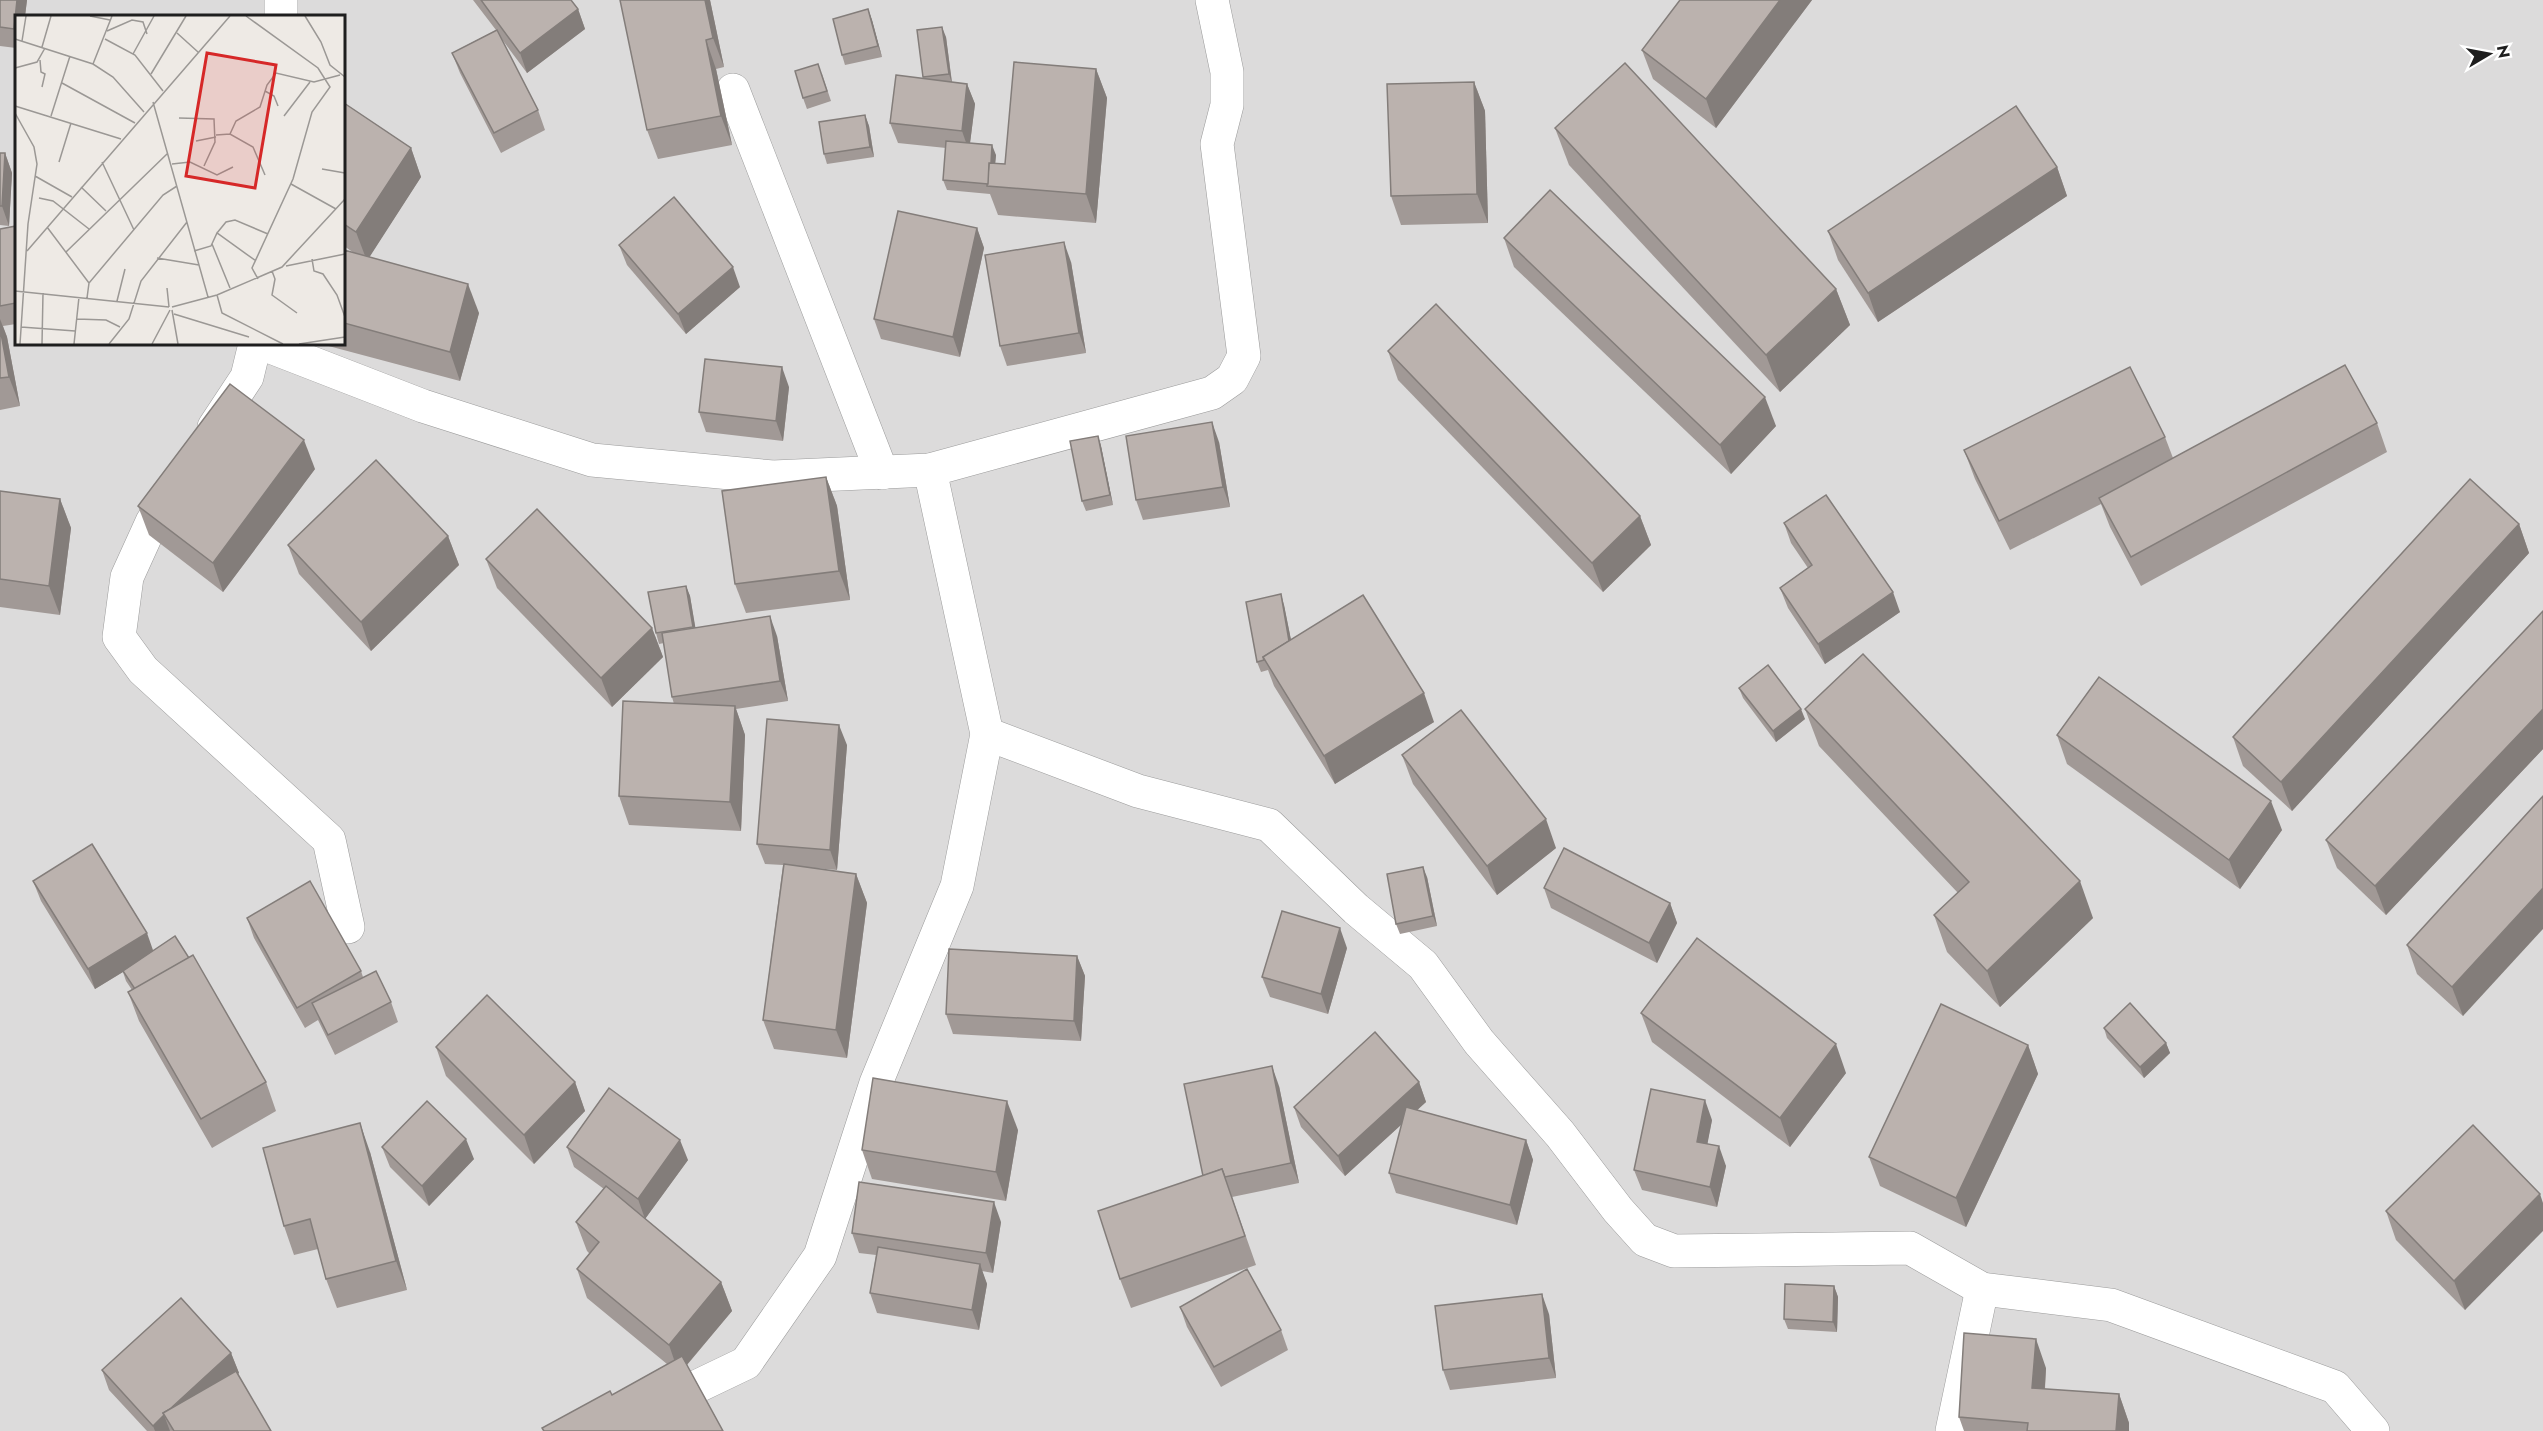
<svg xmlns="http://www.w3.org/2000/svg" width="2543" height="1431" font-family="Jost,sans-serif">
<rect width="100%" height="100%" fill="#eeeae5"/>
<path fill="#dcdbdb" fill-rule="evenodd" d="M0,0H2543V1431H0ZM16,16H344V344H16Z"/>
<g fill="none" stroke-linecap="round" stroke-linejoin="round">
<defs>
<g id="minor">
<path d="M281,0V16"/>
<path d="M733,90L882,473"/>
<path d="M263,344L423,406L592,460L773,477L930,470L1212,393L1232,379L1244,356L1217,144L1227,105V72L1212,0"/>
<path d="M214,427L247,377L255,344"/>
<path d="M171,493L152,522L127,577L119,637L143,670L329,840L348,927"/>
<path d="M987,734L1138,791L1269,825L1356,909L1423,965L1479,1042L1560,1134L1618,1210L1645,1240L1674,1251L1910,1248L1982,1289L2111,1305L2335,1387L2373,1431"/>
<path d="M604,1431L746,1363L820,1256L876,1083L957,886L987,734L930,470"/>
<path d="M1952,1431L1982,1289"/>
</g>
</defs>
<use href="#minor" stroke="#9b9b9b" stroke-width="34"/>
<use href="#minor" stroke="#fff" stroke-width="33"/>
</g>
<g fill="#a19996">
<path d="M0,0H27L25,16H16V48L0,46Z"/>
<path d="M473,0H571L578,9L585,29L527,73L501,38L538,110L545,130L501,153L460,73L452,53L496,30Z"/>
<path d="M710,0L724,67L716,69L732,145L658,159L647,130Z"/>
<path d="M1680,0H1812L1716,128L1653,79L1642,50Z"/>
<path d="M868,9L872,20L882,57L845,65L842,55Z"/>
<path d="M917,30L946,37L952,82L967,84L975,104L970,143L996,155L995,163L1005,164L1096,69L1107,98L1096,223L998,215L990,194L947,190L943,180L946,148L898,143L890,123L923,78Z"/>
<path d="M822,74L831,101L807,109L803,98Z"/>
<path d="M1474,82L1485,111L1488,223L1401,225L1391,196Z"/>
<path d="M344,103L411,148L421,177L369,257L479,313L460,381L321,344H344V250L354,253L344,246Z"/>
<path d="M865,115L869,126L874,157L827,164L824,154Z"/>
<path d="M1555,128L1836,289L1850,325L1780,392L1569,165Z"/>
<path d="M0,153H5L12,173L9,226L0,225Z"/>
<path d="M2057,167L2067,196L1878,322L1838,260L1828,231Z"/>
<path d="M16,226V324L3,326L7,337L20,406L0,410V229Z"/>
<path d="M977,228L984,248L960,357L881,339L874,319Z"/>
<path d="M1504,238L1776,426L1731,474L1514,267Z"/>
<path d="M619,245L740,287L686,334L627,265Z"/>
<path d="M1071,262L1086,353L1007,366L1000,346Z"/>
<path d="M1388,351L1640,516L1651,545L1603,592L1398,380Z"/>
<path d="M789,387L783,441L706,432L699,412Z"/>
<path d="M2377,423L2387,452L2141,586L2110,527L2101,504L2010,550L1975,479L1964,450L2165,437L2173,458Z"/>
<path d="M1098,436L1101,446L1113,505L1086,511L1082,501Z"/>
<path d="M1219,442L1230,507L1143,520L1136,500Z"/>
<path d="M315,469L223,592L149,535L138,506Z"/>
<path d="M826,477L837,506L850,600L746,613L735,584Z"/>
<path d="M0,491L60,499L71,528L60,615L0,607Z"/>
<path d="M1784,523L1900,612L1825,664L1788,608L1780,588L1808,568L1791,543Z"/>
<path d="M2519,524L2529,553L2292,811L2243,766L2233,737Z"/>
<path d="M448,536L459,565L371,651L299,574L288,545Z"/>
<path d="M486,559L652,628L663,657L612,707L497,588Z"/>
<path d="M686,586L690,596L695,627L777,636L788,701L736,709L745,735L741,831L629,825L619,796L674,704L672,697L664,643L659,644L656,633Z"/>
<path d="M1284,605L1291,640L1434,722L1335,784L1274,686L1268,670L1261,672L1257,662Z"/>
<path d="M2543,611V749L2386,915L2337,868L2326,840Z"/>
<path d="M1739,688L1805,719L1776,742L1743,698Z"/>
<path d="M1805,709L2093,918L2000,1007L1947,952L1934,915L1958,893L1819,746Z"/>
<path d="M2057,735L2282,830L2240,889L2067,764Z"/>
<path d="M847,745L837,870L803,867L856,874L867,903L847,1058L774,1049L763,1020L783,865L765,864L757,844Z"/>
<path d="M1402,755L1556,848L1497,895L1413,784Z"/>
<path d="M2543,796L2463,1016L2417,974L2407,945Z"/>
<path d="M1427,877L1437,926L1400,934L1396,924Z"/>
<path d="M33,881L153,951L266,1082L276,1111L212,1148L139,1021L128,992L132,990L126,981L123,972L95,989L41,901Z"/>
<path d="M1544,888L1670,903L1677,923L1657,963L1551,908Z"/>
<path d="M247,918L361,971L363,977L391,1002L398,1022L335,1055L318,1020L305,1028L254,938Z"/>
<path d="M1347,948L1328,1014L1270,997L1262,977Z"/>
<path d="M1077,956L1085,976L1081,1041L953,1034L946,1014Z"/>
<path d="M1641,1013L1846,1073L1790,1147L1652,1042Z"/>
<path d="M2104,1028L2166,1043L2170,1053L2144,1078L2107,1038Z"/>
<path d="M2028,1045L2038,1074L1966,1227L1880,1186L1869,1157Z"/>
<path d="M436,1047L575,1082L585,1111L534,1164L446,1076Z"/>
<path d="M1419,1082L1426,1102L1417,1110L1526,1140L1533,1160L1517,1225L1396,1193L1389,1173L1402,1124L1345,1176L1301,1127L1294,1107Z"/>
<path d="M1279,1086L1299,1183L1232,1197L1256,1265L1131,1308L1120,1279L1203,1176Z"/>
<path d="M1712,1120L1707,1144L1726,1166L1717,1207L1642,1190L1634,1170Z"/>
<path d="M1018,1130L1006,1201L872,1179L862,1150Z"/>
<path d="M382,1147L474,1159L429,1206L390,1167Z"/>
<path d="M567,1147L688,1160L645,1219L721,1282L732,1311L687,1365L723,1431H543L542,1428L612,1395L667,1364L587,1298L577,1269L590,1254L587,1251L576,1222L604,1189L574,1167Z"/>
<path d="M370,1152L407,1290L337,1308L326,1279L318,1249L294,1255L284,1226Z"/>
<path d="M2540,1194L2465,1310L2396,1240L2386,1211Z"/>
<path d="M1001,1222L993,1273L982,1271L987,1284L979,1330L877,1313L870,1293L876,1255L859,1253L852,1233Z"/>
<path d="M1834,1286L1838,1297L1837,1332L1788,1329L1784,1319Z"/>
<path d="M1180,1307L1281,1330L1288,1350L1221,1387L1187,1327Z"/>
<path d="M1549,1314L1556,1378L1450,1390L1443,1370Z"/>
<path d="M231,1353L239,1373L237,1374L271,1431H147L109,1390L102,1370Z"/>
<path d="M2046,1368L2045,1389L2119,1394L2129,1423V1431H1964L1959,1417Z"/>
</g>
<g fill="#837d7a">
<path d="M17,0H27L25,16H16V36L14,29Z"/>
<path d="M705,0H710L724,67L713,38Z"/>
<path d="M1780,0H1812L1716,128L1706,99Z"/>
<path d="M578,9L585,29L527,73L520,53Z"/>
<path d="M868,9L872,20L882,57L878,46Z"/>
<path d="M942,27L946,37L952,84L949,74Z"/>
<path d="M706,40L716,69L732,145L721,116Z"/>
<path d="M1096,69L1107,98L1096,223L1086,194Z"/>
<path d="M1474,82L1485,111L1488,223L1477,194Z"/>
<path d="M967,84L975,104L969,151L962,131Z"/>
<path d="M865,115L869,126L874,157L870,147Z"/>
<path d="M992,145L996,155L993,187L989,184Z"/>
<path d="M411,148L421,177L367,261L356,232Z"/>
<path d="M5,153L12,173L9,226L2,206Z"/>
<path d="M2057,167L2067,196L1878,322L1868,293Z"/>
<path d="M977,228L984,248L960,357L953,337Z"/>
<path d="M1064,242L1071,262L1086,353L1079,333Z"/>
<path d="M733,267L740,287L686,334L678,314Z"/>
<path d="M468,284L479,313L460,381L450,352Z"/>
<path d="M1836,289L1850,325L1780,392L1766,355Z"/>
<path d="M0,319L7,337L20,406L9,377L0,328Z"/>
<path d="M782,367L789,387L783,441L776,421Z"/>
<path d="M1765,397L1776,426L1731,474L1720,445Z"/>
<path d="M1212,422L1219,442L1230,507L1223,487Z"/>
<path d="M1098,436L1101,446L1113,505L1110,495Z"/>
<path d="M304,440L315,469L223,592L213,563Z"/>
<path d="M826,477L837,506L850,600L839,571Z"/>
<path d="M60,499L71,528L60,615L49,586Z"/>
<path d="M1640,516L1651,545L1603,592L1592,563Z"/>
<path d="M2519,524L2529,553L2292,811L2281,782Z"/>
<path d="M448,536L459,565L371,651L361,622Z"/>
<path d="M686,586L690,596L697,637L693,627Z"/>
<path d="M1893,592L1900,612L1825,664L1818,644Z"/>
<path d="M1281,594L1284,605L1296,665L1292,655Z"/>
<path d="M770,616L777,636L788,701L780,681Z"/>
<path d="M652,628L663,657L612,707L601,678Z"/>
<path d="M1424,693L1434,722L1335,784L1324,756Z"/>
<path d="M735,706L745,735L741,831L730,802Z"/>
<path d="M1801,709L1805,719L1776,742L1773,731Z"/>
<path d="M2543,709V749L2386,915L2375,886Z"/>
<path d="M839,725L847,745L837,870L830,850Z"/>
<path d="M2271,801L2282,830L2240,889L2229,860Z"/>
<path d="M1546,819L1556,848L1497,895L1487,866Z"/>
<path d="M1423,867L1427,877L1437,926L1433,916Z"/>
<path d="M856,874L867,903L847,1058L836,1030Z"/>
<path d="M2080,881L2093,918L2000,1007L1987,971Z"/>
<path d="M2543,888V929L2463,1016L2452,987Z"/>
<path d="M1670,903L1677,923L1657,963L1649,943Z"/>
<path d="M1340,928L1347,948L1328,1014L1321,994Z"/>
<path d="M147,933L154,953L95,989L88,969Z"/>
<path d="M1077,956L1085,976L1081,1041L1074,1021Z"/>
<path d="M2166,1043L2170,1053L2144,1078L2140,1067Z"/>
<path d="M1836,1044L1846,1073L1790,1147L1780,1118Z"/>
<path d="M2028,1045L2038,1074L1966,1227L1956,1198Z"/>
<path d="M1272,1066L1279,1086L1299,1183L1291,1163Z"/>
<path d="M575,1082L585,1111L534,1164L524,1135Z"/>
<path d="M1419,1082L1426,1102L1345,1176L1338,1156Z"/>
<path d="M1705,1100L1712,1120L1704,1162L1697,1142Z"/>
<path d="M1007,1101L1018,1130L1006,1201L996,1172Z"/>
<path d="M360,1123L370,1152L407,1290L396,1261Z"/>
<path d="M466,1139L474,1159L429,1206L422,1186Z"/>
<path d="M680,1140L688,1160L645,1219L638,1199Z"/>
<path d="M1526,1140L1533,1160L1517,1225L1510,1205Z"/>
<path d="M1719,1146L1726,1166L1717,1207L1710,1187Z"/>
<path d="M2540,1194L2543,1203V1231L2465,1310L2454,1281Z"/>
<path d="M994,1202L1001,1222L993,1273L986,1253Z"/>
<path d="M980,1264L987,1284L979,1330L972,1310Z"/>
<path d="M721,1282L732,1311L679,1374L669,1345Z"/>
<path d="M1834,1286L1838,1297L1837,1332L1833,1322Z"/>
<path d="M1542,1294L1549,1314L1556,1378L1549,1358Z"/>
<path d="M2036,1339L2046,1368L2043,1417L2032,1388Z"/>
<path d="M231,1353L239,1373L176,1431L164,1415Z"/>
<path d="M2119,1394L2129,1423V1431H2116Z"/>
<path d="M164,1415L170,1431H155L153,1426Z"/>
</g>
<g fill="#bbb2ae" stroke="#837d7a" stroke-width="1.5">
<path d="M0,0H17L14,29L0,27Z"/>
<path d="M481,0H571L578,9L520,53Z"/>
<path d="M620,0H705L713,38L706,40L721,116L647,130Z"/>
<path d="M1680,0H1780L1706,99L1642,50Z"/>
<path d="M868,9L878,46L842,55L833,19Z"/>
<path d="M942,27L949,74L923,77L917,30Z"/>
<path d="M497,30L538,110L494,133L452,53Z"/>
<path d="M1014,62L1096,69L1086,194L987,186L989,163L1005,164Z"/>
<path d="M1625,63L1836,289L1766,355L1555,128Z"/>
<path d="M818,64L827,91L803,98L795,71Z"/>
<path d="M896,75L967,84L962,131L890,123Z"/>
<path d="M1474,82L1477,194L1391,196L1387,84Z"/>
<path d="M344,103L411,148L356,232L344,224Z"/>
<path d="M2016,106L2057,167L1868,293L1828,231Z"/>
<path d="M865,115L870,147L824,154L819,122Z"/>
<path d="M946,141L992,145L991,163H989L988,184L943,180Z"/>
<path d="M0,153H5L2,206H0Z"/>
<path d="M1550,190L1765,397L1720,445L1504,238Z"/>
<path d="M674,197L733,267L678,314L619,245Z"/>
<path d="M898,211L977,228L953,337L874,319Z"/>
<path d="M16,226V303L0,306V229Z"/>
<path d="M1064,242L1079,333L1000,346L985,255Z"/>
<path d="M344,250L468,284L450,352L344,323Z"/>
<path d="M1436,304L1640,516L1592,563L1388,351Z"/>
<path d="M0,328L9,377L0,378Z"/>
<path d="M705,359L782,367L776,421L699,412Z"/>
<path d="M2345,365L2377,423L2131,557L2099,498Z"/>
<path d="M2130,367L2165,437L1999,521L1964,450Z"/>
<path d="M230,384L304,440L213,563L138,506Z"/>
<path d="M1212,422L1223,487L1136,500L1126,436Z"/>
<path d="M1098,436L1110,495L1082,501L1070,441Z"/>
<path d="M376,460L448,536L361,622L288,545Z"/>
<path d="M826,477L839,571L735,584L722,491Z"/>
<path d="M2470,479L2519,524L2281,782L2233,737Z"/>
<path d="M0,491L60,499L49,586L0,579Z"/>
<path d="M1826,495L1893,592L1818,644L1780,588L1812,565L1784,523Z"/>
<path d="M537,509L652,628L601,678L486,559Z"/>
<path d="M686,586L693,627L656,633L648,592Z"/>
<path d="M1281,594L1289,641L1263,657L1264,660L1257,662L1246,602Z"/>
<path d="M1363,595L1424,693L1324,756L1263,657Z"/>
<path d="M2543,611V709L2375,886L2326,840Z"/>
<path d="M770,616L780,681L672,697L662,633Z"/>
<path d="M1863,654L2080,881L1987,971L1934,915L1969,882L1805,709Z"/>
<path d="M1768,665L1801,709L1773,731L1739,688Z"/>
<path d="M2099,677L2271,801L2229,860L2057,735Z"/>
<path d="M623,701L735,706L730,802L619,796Z"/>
<path d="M1461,710L1546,819L1487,866L1402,755Z"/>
<path d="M767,719L839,725L830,850L757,844Z"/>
<path d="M2543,796V888L2452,987L2407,945Z"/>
<path d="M92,844L147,933L88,969L33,881Z"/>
<path d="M1564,848L1670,903L1649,943L1544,888Z"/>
<path d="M784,864L856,874L836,1030L763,1020Z"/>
<path d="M1423,867L1433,916L1396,924L1387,874Z"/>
<path d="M310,881L361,971L297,1008L247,918Z"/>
<path d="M1282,911L1340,928L1321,994L1262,977Z"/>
<path d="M175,936L189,958L135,989L123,971Z"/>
<path d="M1697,938L1836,1044L1780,1118L1641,1013Z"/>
<path d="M949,949L1077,956L1074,1021L946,1014Z"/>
<path d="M193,955L266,1082L201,1119L128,992Z"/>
<path d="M376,971L391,1002L328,1035L312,1003Z"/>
<path d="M487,995L575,1082L524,1135L436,1047Z"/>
<path d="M2130,1003L2166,1043L2140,1067L2104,1028Z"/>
<path d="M1941,1004L2028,1045L1956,1198L1869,1157Z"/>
<path d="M1375,1032L1419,1082L1338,1156L1294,1107Z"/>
<path d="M1272,1066L1291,1163L1225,1177L1222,1169L1203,1176L1184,1084Z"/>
<path d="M873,1078L1007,1101L996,1172L862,1150Z"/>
<path d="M609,1088L680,1140L638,1199L567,1147Z"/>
<path d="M1651,1089L1705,1100L1697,1142L1719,1146L1710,1187L1634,1170Z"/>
<path d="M427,1101L466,1139L422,1186L382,1147Z"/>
<path d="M1406,1107L1526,1140L1510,1205L1389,1173Z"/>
<path d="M360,1123L396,1261L326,1279L310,1219L284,1226L263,1148Z"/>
<path d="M2473,1125L2540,1194L2454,1281L2386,1211Z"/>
<path d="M1222,1169L1245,1236L1120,1279L1098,1211Z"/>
<path d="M859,1182L994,1202L986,1253L852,1233Z"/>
<path d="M606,1186L721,1282L669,1345L577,1269L599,1242L576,1222Z"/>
<path d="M878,1247L980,1264L972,1310L870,1293Z"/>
<path d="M1247,1269L1281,1330L1214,1367L1180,1307Z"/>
<path d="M1785,1284L1834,1286L1833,1322L1784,1319Z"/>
<path d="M1542,1294L1549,1358L1443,1370L1435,1306Z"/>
<path d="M181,1298L231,1353L170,1409L163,1413L164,1415L153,1426L102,1370Z"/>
<path d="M1964,1333L2036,1339L2032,1388L2119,1394L2116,1431H2027L2028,1423L1959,1417Z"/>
<path d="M682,1356L723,1431H544L542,1428L610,1391L612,1395Z"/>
<path d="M236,1371L271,1431H174L163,1413Z"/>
</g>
<g transform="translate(15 15)">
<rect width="330" height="330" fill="#eeeae5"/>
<path fill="none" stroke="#9b9895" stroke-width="1.5" d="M75,1L95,5M231,1L303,53L315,72L297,97L278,164L237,253L243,264M290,1L306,27L315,50L330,62M92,16L117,5L128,7L132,19M162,18L183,37M0,24L78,49L98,62L129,97M90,24L120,40L148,76M7,26L11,1M27,32L36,1M118,39L139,1M25,45L26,57L30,59L27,72M78,49L97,1M0,53L22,47L30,33M136,59L171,1M47,68L120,108M250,76L259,81L263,91M138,87L193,282M0,91L106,124M0,98L19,132L22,149L13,209L5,329M36,101L55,41M269,101L295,67M164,103L199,104L200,127L189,151M215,119L221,106L245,92L252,70L261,58L299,67L325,60M201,120L215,119L238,132L250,160M181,126L201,122M44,147L56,108M87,147L119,215M157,149L175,147L202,160L218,152M307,154L330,158M20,161L57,182M276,169L321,194M66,172L91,196M24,183L38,186L74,214M32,212L74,268M202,218L211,207L220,205L253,219M197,229L215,273M12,236L215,1M179,236L196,231L202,218L241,246M51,237L153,138M142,243L184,250M297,244L299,256L308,259L322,280L330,302M271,251L330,239M257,256L260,264L257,280L282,298M152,273L154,292M0,276L154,292M202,280L207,298L268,329M72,283L74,268L148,180L162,171M102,286L110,254M157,292L202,280L267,252L330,184M157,295L163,329M159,299L234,322M62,304L91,305L105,312M6,312L60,316M27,329L28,278M59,329L64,282M94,329L114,304L126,266L172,207M137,329L155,295M284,329L330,322"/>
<path fill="#d62828" fill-opacity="0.15" stroke="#d62828" stroke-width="3" d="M192,38L261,50L240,173L171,161Z"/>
<rect width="330" height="330" fill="none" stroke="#1e1e1e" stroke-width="3"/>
</g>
<g transform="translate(2489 54) rotate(80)" stroke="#ffffff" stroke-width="4.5" paint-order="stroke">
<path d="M0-4.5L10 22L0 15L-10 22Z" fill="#1e1e1e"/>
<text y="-9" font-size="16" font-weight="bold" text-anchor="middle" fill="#1e1e1e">N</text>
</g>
</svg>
